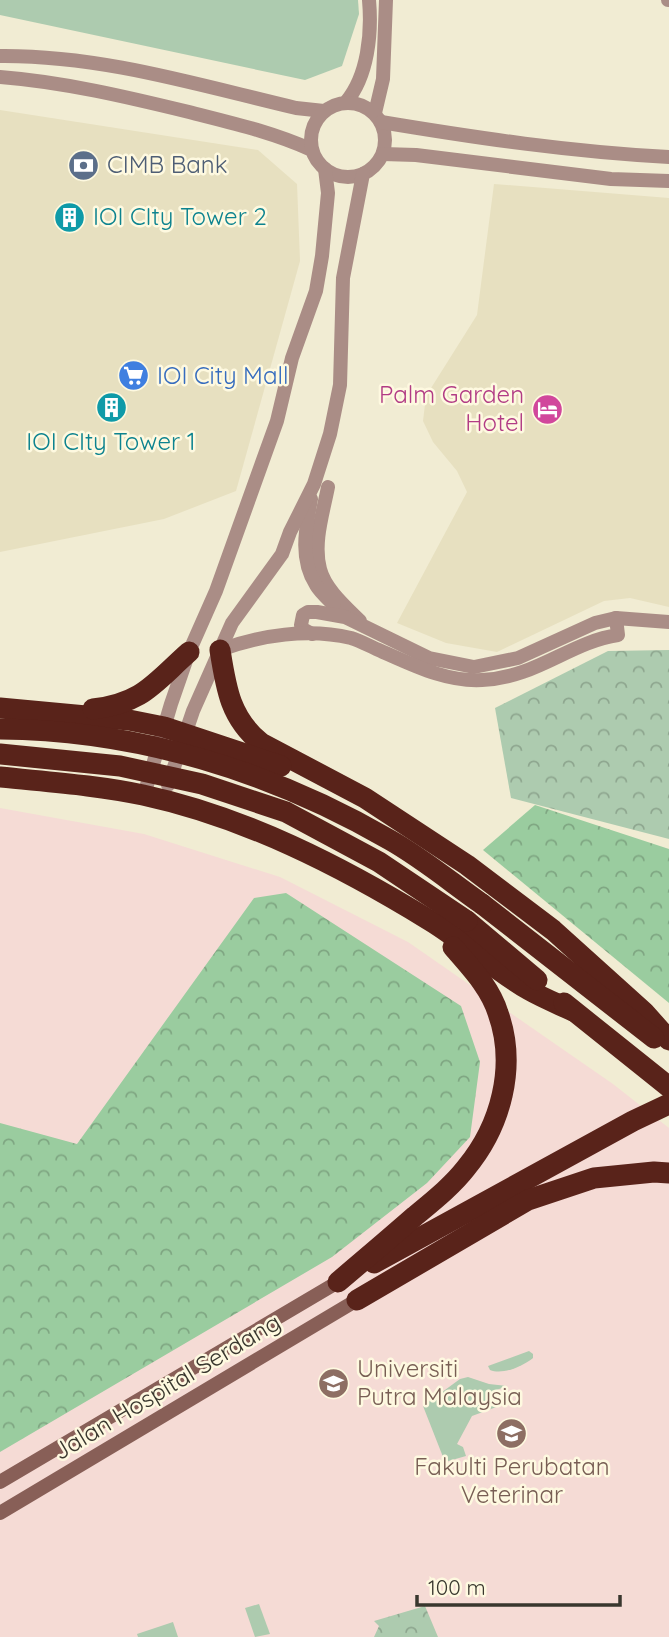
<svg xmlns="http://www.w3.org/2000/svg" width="669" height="1637" font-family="Quicksand,sans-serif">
<defs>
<pattern id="forest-crowns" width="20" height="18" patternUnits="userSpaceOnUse" patternTransform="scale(1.75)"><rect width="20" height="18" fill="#9acc9f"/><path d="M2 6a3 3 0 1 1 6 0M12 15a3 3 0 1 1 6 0" fill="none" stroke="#7fa682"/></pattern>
<pattern id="park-crowns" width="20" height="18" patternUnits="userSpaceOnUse" patternTransform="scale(1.75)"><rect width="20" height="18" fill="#adcbaf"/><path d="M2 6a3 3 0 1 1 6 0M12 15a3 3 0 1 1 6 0" fill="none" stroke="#8ea68f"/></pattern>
</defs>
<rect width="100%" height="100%" fill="#f1ecd3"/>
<g fill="#e7e0c0">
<path d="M0,110L258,150L297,184L300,261L236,491L164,519L0,552Z"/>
<path d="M494,184L669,198V607L630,598L604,601L497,652L446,643L397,623L467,492L457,471L433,442L423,421L426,396L477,315Z"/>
</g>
<path fill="#f5dbd5" d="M0,808L144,834L280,877L408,942L613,1084L669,1128V1637H0Z"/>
<g fill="#adcbaf">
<path d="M0,0H358L359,14L342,66L305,80L0,15Z"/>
<path d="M529,1351L533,1354V1358C522,1367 502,1375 490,1370L488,1366Z"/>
<path d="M468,1377L489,1384L507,1386L494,1391L499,1406L472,1416L457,1444L463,1447L466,1456L445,1462L423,1406L460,1379Z"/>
<path d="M259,1604L270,1634L255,1637L245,1608Z"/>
<path d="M173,1622L178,1637H138L137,1634Z"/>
</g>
<g fill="url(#forest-crowns)">
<path d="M535,805L669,849V1003L483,850Z"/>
<path d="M286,893L461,1006L480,1062L470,1137L427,1183L332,1257L0,1452V1123L77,1144L254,898Z"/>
</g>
<g fill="url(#park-crowns)">
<path d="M669,650V839L511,798L495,708L608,651Z"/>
<path d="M425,1606L438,1637H374L379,1626L374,1621Z"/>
</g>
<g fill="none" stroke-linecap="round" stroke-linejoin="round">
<g stroke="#aa8d86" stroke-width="14">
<path d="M668,0H669"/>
<path d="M346,102C368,76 372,33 369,0"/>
<path d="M375,113L383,79L386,0"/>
</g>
<g stroke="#aa8d86" stroke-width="14">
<path d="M0,56C101,55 198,85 296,108L324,111"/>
<path d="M0,77C64,82 127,97 189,112C232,123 272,132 312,150"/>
<circle cx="348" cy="140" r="37"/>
<path d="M381,122C477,138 572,152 669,157"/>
<path d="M383,154L416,155L611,179L669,181"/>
<path d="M328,487C323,513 313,543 320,569C325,589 346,607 360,621"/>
<path d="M311,499C306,527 299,559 316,585C320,592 328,599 334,605"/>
<path d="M312,634L303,629L301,625L303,615L308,612H317L345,617L429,658L474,667L518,658L595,623L616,618L669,622"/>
<path d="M220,650C261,635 308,628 351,638C361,641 371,647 381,651C413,665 446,682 482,680C536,678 570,642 618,635L616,618"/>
<path d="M168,785L193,711L232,623L282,554L290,532L314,484L330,434L340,385L343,278L363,174"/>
<path d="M144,795L171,704L189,652L216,591L277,421L292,358L316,291L322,256L328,193L325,169"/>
</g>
<g stroke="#885f57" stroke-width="14">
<path d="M0,1482L338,1282"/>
<path d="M0,1513L357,1300"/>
</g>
<g stroke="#59231a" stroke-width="21">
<path d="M220,650C226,688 230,718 261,743L365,798L467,865L553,930L644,1012L669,1040"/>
<path d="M0,708L129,720L164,727L281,766"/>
<path d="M93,709C143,703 154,683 189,652"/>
<path d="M0,777C48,782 96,785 143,795C245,817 341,866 429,920C464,941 494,970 529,990C543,998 558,1004 573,1011"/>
<path d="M482,904L654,1038"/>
<path d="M467,921L537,980"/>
<path d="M564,1003L669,1087"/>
<path d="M374,1263L633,1121L669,1104"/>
<path d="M338,1282C364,1260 390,1238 415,1216C433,1201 452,1186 466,1168C501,1126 517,1066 498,1013C490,987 470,967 453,947"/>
<path d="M357,1300L528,1200L594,1178L654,1172L669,1173"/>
</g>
<g stroke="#59231a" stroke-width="21">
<path d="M0,729C137,730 271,771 390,840C422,858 452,883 482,904"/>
<path d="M0,754L120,766L202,784L286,812L379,862L467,921"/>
</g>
</g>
<defs>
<symbol id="bank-disc" viewBox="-11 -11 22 22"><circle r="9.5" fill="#5c6f8a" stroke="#fef9e0"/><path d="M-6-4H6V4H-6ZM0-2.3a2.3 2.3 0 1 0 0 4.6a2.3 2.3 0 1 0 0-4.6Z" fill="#fff"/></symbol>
<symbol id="building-disc" viewBox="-11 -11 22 22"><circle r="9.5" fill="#0f9aa8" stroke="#fef9e0"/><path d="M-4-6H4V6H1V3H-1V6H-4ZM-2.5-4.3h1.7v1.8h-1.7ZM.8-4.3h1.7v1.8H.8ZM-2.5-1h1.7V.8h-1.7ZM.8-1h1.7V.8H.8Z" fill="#fff"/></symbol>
<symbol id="supermarket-disc" viewBox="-11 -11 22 22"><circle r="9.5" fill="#3f7fe0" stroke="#fef9e0"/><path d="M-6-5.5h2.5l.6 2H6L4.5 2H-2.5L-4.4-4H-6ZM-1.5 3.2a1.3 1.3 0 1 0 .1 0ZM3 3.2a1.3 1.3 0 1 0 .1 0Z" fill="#fff"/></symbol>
<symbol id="hotel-disc" viewBox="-11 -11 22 22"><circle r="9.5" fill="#d1479c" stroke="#fef9e0"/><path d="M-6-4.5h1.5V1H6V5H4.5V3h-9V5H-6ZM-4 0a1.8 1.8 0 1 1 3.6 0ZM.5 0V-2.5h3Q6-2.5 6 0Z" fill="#fff"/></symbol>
<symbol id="university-disc" viewBox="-11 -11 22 22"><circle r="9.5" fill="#8d6e63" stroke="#fef9e0"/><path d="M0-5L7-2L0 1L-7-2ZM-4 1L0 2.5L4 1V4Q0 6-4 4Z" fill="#fff"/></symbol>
</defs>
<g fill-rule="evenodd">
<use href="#bank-disc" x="66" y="148" width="35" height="35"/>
<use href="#building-disc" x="52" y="200" width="35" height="35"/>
<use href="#supermarket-disc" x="116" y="358" width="35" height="35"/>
<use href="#building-disc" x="94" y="390" width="35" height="35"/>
<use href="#hotel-disc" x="530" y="392" width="35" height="35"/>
<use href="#university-disc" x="316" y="1366" width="35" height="35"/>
<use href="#university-disc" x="494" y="1416" width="35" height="35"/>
</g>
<g text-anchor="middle" stroke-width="5" stroke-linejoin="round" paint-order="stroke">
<g font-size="24" fill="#4e5e75" stroke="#fef9e0" text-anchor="start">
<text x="107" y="173">CIMB Bank</text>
</g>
<g font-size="24" fill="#0d838f" stroke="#fef9e0" text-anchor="start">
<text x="93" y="225">IOI CIty Tower 2</text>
<text x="111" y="450" text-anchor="middle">IOI CIty Tower 1</text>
</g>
<g font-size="24" fill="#366cbe" stroke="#fef9e0" text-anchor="start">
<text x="157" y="384">IOI City Mall</text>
</g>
<g font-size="24" fill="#b23c85" stroke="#fef9e0" text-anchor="end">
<text x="524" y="403">Palm Garden<tspan x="524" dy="28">Hotel</tspan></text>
</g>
<g font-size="24" fill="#785e54" stroke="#fef9e0" text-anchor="start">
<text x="357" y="1377">Universiti<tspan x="357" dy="28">Putra Malaysia</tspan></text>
<text x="512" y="1475" text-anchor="middle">Fakulti Perubatan<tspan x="512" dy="28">Veterinar</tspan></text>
</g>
<g font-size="24" fill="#39372e" stroke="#fef9e0">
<text transform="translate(167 1387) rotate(-31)" y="8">Jalan Hospital Serdang</text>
</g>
</g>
<path d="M417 1595v10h203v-10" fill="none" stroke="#39372e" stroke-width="3.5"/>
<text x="428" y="1595" font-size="21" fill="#39372e" stroke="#fef9e0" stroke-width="5" paint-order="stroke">100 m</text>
</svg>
